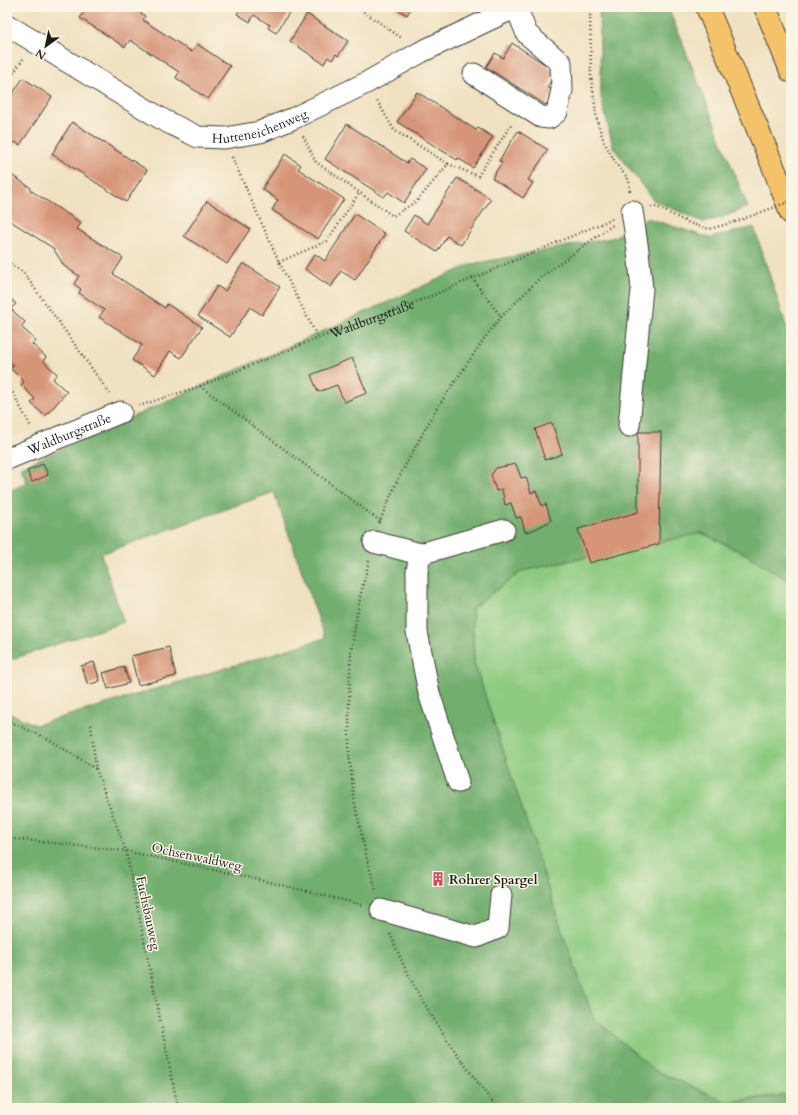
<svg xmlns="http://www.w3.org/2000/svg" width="798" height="1115" font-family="Cardo,serif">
<rect width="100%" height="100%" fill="#fcf5e5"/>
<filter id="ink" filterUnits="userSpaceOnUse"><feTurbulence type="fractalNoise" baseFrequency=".025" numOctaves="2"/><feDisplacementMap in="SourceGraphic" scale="8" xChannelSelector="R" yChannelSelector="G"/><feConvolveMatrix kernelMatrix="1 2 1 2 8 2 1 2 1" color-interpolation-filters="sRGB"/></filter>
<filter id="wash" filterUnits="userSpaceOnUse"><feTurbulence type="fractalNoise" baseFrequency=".012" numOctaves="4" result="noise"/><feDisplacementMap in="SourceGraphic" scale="16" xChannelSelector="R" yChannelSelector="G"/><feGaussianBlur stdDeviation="0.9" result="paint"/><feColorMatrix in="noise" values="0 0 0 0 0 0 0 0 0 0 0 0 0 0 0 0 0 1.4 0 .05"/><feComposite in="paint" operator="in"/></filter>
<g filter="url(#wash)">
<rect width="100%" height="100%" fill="#f0e1c1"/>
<path fill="#8dca80" stroke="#54734e" d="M702,533L747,555L791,582V1094L727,1102L654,1070L593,1017L565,940L474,662L472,608L522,571Z"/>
<g fill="#72ae6e" stroke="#476545">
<path d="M599,7H668L748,207L721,218L703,222L653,200L613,147L601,97Z"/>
<path d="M647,218L710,238L754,227L791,341V582L747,555L702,533L522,571L472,608L474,662L565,940L593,1017L654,1070L727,1102L791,1094V1108H7V712L36,725L325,638L274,492L101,554L124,622L7,661V492L27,483L21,467L472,264L612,238Z"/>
</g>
<g id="blocks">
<g fill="#d69478">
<path d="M77,7H132L145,16L143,20L192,52L197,44L230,66L208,99L176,78L179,72L130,40L125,47L80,18L84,12Z"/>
<path d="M238,7H285L283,9L289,13L276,33L268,28L270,25L254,15L250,22L237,14L241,8Z"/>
<path d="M393,7H412L407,15Z"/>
<path d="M307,14L348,41L338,56L336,54L332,60L328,57L324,64L290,41Z"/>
<path d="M512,43L557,72L547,87L555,91L546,105L486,67L495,53L503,58Z"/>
<path d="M23,78L52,97L20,145L15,142L7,155V102Z"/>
<path d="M417,92L476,130L478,128L493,137L473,168L458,158L457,160L397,122Z"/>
<path d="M72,122L147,170L126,202L52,154Z"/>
<path d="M347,124L407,163L410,159L426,169L404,203L388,192L384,197L325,159Z"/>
<path d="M518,131L548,150L528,180L533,183L523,198L492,178L502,162L499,161Z"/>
<path d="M285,154L301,165L298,169L344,199L318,239L272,210L278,200L262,189Z"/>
<path d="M7,172L31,188L30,190L81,223L77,229L123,258L113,274L165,308L167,304L202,327L181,358L170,351L155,375L132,360L142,345L99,317L104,310L79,293L81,289L74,284L79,276L64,266L53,248L7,219Z"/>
<path d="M457,178L491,199L461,245L447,236L437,252L404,231L414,215L427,224Z"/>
<path d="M207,201L250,229L227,264L184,236Z"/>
<path d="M355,214L385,234L355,280L341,271L331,287L305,269L315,254L325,261Z"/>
<path d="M243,263L280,287L262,315L250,307L230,337L198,316L217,286L225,291Z"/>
<path d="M7,295L16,304L11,309L25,322L21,327L36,340L32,344L46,357L43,361L57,374L53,379L67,392L45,416L31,403L35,399L21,385L24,382L10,368L14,365L7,359Z"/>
<path d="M352,358L367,393L344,402L337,385L318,392L311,375Z"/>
<path d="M552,423L562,454L545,460L535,429Z"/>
<path d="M638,432H661L659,544L589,563L578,529L638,512Z"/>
<path d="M43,464L48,475L32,482L27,471Z"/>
<path d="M516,464L521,478L526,477L531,493L536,491L542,506L546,504L551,521L531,531L525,532L521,517L516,518L511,503L505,505L502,489L496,491L491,475L496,468Z"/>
<path d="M169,647L176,676L138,685L131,656Z"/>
<path d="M94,662L100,681L88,685L81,666Z"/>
<path d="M124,667L129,683L108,689L103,673Z"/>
</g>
</g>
</g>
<g filter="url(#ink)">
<use href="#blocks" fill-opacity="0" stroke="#3c3a35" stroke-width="1"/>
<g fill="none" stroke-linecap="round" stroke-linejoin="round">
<defs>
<g id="minor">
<path id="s2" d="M7,25L165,121L198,137L225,138L260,132L294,118L366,83L421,52L516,7L527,34L561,63L562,90L557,112L549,118L541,117L474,74"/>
<path d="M629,426L642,289L638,251L632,211"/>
<path id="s3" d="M7,459L121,412"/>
<path d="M374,542L420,554"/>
<path d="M458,782L429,693L417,632V571L420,554L504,530"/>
<path d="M381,910L476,937L498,928L501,895"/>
</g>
<g id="highway">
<path d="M707,7L775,171L791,213"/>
<path d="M765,7L791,71"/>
</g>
</defs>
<use href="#minor" stroke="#3c3a35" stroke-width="23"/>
<use href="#highway" stroke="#3c3a35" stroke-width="24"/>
<g stroke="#3c3a35" stroke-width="2.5" stroke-dasharray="1 3" stroke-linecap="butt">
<path d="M357,7L403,39"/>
<path d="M590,7L591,77L597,120L604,142L617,165L629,180L630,193"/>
<path d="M7,83L23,59"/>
<path d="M303,136L316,162L393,216L417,201L448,164L394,130L376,99"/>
<path d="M232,157L279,262L318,338"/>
<path d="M448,164L478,176L512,123"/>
<path d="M651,207H657L689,223L709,229L735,222"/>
<path d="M7,262L23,272L110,394"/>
<path d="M279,262L327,241L359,193"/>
<path d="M472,278L501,317"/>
<path d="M7,382L31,427"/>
<path d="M200,386L380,521"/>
<path id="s1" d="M139,406L200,386L318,338L424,299L612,219"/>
<path d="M379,523L398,479L435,411L486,336L501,317L541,277L614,224"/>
<path d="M369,561L360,597L351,651L349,702V755L355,804L367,859L376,891"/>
<path d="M7,720L50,740L96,769"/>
<path d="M91,725L96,769L126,851L178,1108"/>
<path d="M7,838L126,851L269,882L363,905"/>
<path d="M390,934C402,963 416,992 433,1018C452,1049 475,1079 497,1108"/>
</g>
<use href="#minor" stroke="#fff" stroke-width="21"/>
<use href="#highway" stroke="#f4c26a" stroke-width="22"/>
<path stroke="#3c3a35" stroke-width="2.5" stroke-dasharray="1 3" stroke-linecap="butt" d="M735,222L791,201"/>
</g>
</g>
<defs>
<symbol id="building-bare" viewBox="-9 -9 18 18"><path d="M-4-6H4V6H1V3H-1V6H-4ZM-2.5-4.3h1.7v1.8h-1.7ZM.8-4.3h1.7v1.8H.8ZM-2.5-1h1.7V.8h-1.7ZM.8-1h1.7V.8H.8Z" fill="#d1495b" stroke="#fcf5e5" stroke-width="2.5" paint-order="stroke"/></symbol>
</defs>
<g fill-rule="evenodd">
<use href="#building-bare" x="428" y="869" width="20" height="20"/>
</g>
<g text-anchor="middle" stroke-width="3" stroke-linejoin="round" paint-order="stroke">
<g font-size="13" fill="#1c1c1c" stroke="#fcf5e5">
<text dy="5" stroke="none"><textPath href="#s2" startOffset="285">Hutteneichenweg</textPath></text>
<text dy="5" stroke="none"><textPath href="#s1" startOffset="249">Waldburgstraße</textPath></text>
<text dy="5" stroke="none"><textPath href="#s3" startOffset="67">Waldburgstraße</textPath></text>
<text transform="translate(197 856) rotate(12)" y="5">Ochsenwaldweg</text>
<text transform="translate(149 913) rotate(78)" y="5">Fuchsbauweg</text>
</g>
<g font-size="13" font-weight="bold" fill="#1c1c1c" stroke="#fcf5e5" text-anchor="start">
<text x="449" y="884">Rohrer Spargel</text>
</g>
</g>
<rect width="798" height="1115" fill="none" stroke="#fcf5e5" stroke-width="24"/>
<g transform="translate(46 46) rotate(213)" stroke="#fcf5e5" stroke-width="3" paint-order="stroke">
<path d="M0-3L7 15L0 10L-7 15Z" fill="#1c1c1c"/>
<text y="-6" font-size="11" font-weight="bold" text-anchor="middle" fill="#1c1c1c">N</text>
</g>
</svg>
